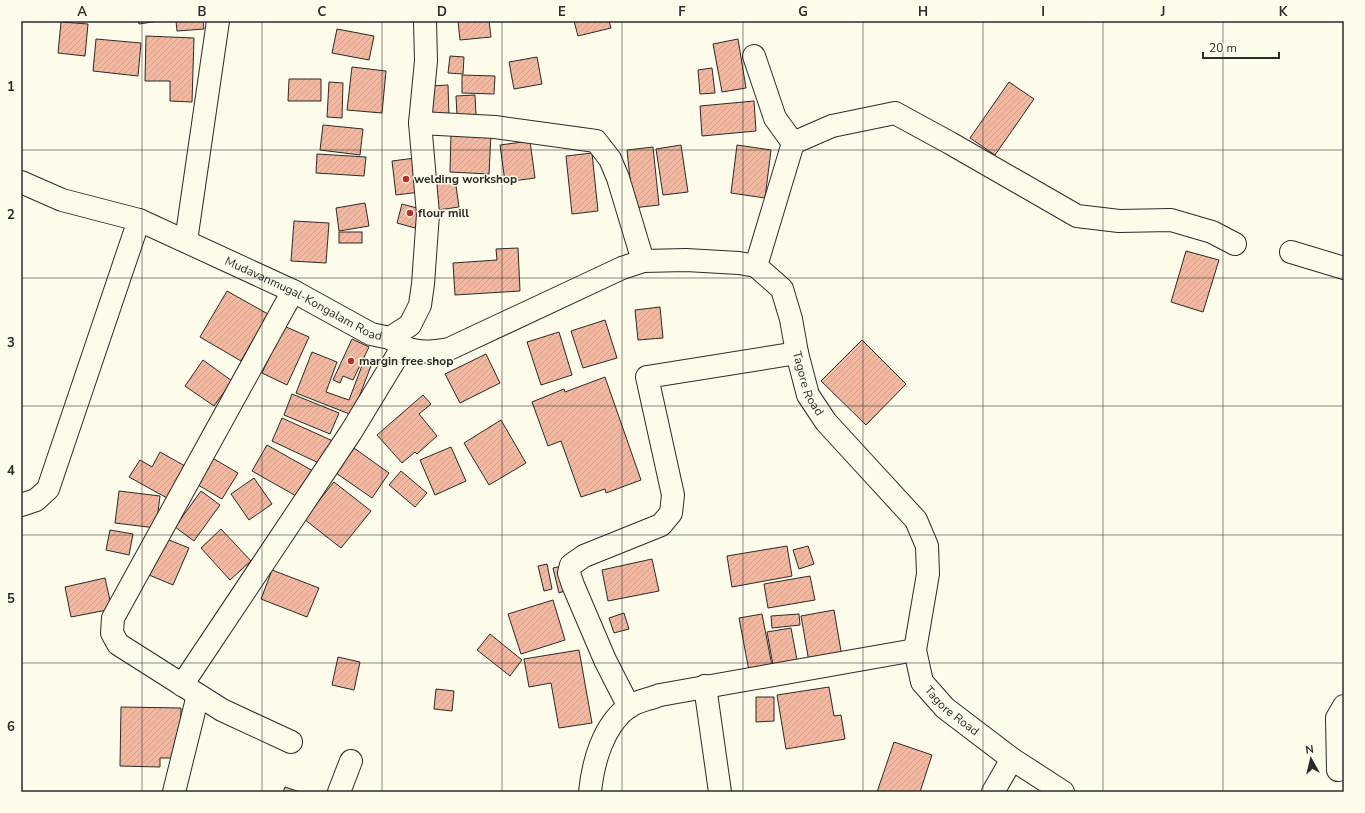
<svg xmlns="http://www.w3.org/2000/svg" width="1365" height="813" font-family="'Nunito Sans',sans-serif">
<defs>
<pattern id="building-hatch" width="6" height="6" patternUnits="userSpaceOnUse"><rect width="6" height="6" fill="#f2b8a0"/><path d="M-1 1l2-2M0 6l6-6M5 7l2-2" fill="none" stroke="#d09e8a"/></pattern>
</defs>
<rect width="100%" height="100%" fill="#fdfbea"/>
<g fill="url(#building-hatch)" stroke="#2b2b2b">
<path d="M138,21H159L139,24Z"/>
<path d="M176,21H203L204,29L177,31Z"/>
<path d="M458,21H489L491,37L460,40Z"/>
<path d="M574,21H609L611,28L578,36Z"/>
<path d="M61,22L88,24L85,56L58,53Z"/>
<path d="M337,29L374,36L369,60L332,53Z"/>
<path d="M146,36L194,38L192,102L170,101V81H145Z"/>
<path d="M96,39L141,43L138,76L93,71Z"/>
<path d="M738,39L746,88L722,92L713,44Z"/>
<path d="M450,56L464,57L463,74L448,73Z"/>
<path d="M537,57L542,84L514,89L509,62Z"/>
<path d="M352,67L386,71L382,113L347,110Z"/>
<path d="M712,68L715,93L700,94L698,70Z"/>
<path d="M462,75L495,76L494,94L462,93Z"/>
<path d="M289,79H321V101H288Z"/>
<path d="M329,82L343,83L342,118L327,117Z"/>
<path d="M1009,82L1034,99L995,155L970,138Z"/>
<path d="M448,85L449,117H429V86Z"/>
<path d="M475,95L476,115L457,116L456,96Z"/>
<path d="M754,101L756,131L702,136L700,106Z"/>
<path d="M323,125L363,129L360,155L320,150Z"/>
<path d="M451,133L491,134L489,174L450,172Z"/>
<path d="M530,141L535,178L505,182L500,145Z"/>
<path d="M681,145L688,192L663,195L656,149Z"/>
<path d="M737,145L771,150L765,198L731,193Z"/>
<path d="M653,147L659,205L633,208L627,150Z"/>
<path d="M592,153L598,211L572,214L566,156Z"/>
<path d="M317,154L366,157L364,176L316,173Z"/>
<path d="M415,158L420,192L396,195L392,161Z"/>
<path d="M455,179L459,207L438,210L434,182Z"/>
<path d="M365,203L369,226L339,231L336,208Z"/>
<path d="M402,204L421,209L415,228L397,223Z"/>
<path d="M294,221L329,223L326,263L291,261Z"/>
<rect x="339" y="232" width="23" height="11"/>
<path d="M518,248L520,291L455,295L453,263L497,260L496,249Z"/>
<path d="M1186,251L1219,260L1203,312L1171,302Z"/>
<path d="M227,291L268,314L241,361L200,337Z"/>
<path d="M660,307L663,338L638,340L635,310Z"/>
<path d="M605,320L617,358L583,368L571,331Z"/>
<path d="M284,326L309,337L287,385L262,373Z"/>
<path d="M559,332L572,375L541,385L527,342Z"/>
<path d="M352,339L369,347L353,380L343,376L340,383L333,380Z"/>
<path d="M862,340L906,384L866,425L821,381Z"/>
<path d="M312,352L337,362L326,392L349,400L363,363L371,366L352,415L296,393Z"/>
<path d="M486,354L500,383L460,403L445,374Z"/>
<path d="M203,360L232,381L214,406L185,386Z"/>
<path d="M605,377L641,480L606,493L605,489L581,497L561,441L548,446L532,402L564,389L565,392Z"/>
<path d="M292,394L339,413L330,434L284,415Z"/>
<path d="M423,395L431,404L419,414L437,436L417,454L415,452L402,463L377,435Z"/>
<path d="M282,418L335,442L323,465L272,441Z"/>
<path d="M501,420L526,463L489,485L464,443Z"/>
<path d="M267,445L313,471L298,497L252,471Z"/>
<path d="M451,447L466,481L435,495L420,460Z"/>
<path d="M354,448L389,473L372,498L336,473Z"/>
<path d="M160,452L185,466L167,498L129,477L140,460L152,467Z"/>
<path d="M209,456L238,473L222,499L193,482Z"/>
<path d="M401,471L427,493L415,507L389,485Z"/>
<path d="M254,478L272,504L249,520L231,494Z"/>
<path d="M334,482L371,511L341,548L304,519Z"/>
<path d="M119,491L160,496L156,528L115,523Z"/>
<path d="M201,491L220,505L194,541L175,527Z"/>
<path d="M221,529L251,561L230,580L201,548Z"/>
<path d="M110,530L133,534L129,555L106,550Z"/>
<path d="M164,538L189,548L173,585L149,575Z"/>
<path d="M787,546L792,576L732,587L727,556Z"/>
<path d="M808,546L814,564L799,569L793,550Z"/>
<path d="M652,559L659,591L608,601L602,570Z"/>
<path d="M547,564L552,589L544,591L538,566Z"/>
<path d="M562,566L567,590L559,593L553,568Z"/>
<path d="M272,570L319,588L307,617L261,599Z"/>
<path d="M810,576L815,600L768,608L764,584Z"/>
<path d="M105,578L112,609L71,617L65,587Z"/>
<path d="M553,600L565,640L521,654L508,614Z"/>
<path d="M834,610L842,657L809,662L801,616Z"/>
<path d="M624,613L629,629L614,633L609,618Z"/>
<path d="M762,614L772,666L749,671L739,618Z"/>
<path d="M799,614L800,625L772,628L771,616Z"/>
<path d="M791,628L797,660L773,665L767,632Z"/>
<path d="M490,634L522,660L510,676L477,650Z"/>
<path d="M579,650L592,723L559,728L551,683L529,687L524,659Z"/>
<path d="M338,657L360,662L354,690L332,685Z"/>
<path d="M829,687L834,716L841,715L845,739L786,749L777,695Z"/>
<path d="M436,689L454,691L452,711L434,709Z"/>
<path d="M756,697H774V721L756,722Z"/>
<path d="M121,707L181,708L180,758H160V767L120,766Z"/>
<path d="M894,742L932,755L920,792H877Z"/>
<path d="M285,787L300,792H283Z"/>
</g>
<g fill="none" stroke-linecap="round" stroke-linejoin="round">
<defs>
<g id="street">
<path d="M754,56L775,118L793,143"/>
<path d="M420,123L495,127L596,141L610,159L618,178L643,261"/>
<path d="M186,241L218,21"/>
<path d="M1291,252L1344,268"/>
<path d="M756,266L793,143L832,126L895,113L950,143L1077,216L1119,221L1171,220L1212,232L1235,244"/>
<path d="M21,505L36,500L48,489L139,220"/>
<path d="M182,685L351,432L402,348"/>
<path d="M705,686L720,792"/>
<path d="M629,707L605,660L573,585L569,573L571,565L584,556L661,525L671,513L673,495L647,377L797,353"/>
<path d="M291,742L222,710L118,644L112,633L113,618L293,291"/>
<path d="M1338,770L1337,718L1344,706"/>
<path d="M174,792L198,695"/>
<path d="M339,792L351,761"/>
<path d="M590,792C593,762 603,726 628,707C637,701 650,699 660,695L915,650"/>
<path d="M993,792L1012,759"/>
</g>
<g id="secondary">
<path id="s1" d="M21,182L62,200L139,220L293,291L371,334L390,338L410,325L420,305L423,284L428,214L420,123L426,61L425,21"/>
<path id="s2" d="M390,338C410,354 425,353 449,349L622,268L643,261L686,260L739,263L756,266L782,289L791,319L797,353L808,395L826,422L916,520L927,546L928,574L915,650L922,682L945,708L1012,759L1063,792"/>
</g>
</defs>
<use href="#street" stroke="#2b2b2b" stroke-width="24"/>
<use href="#secondary" stroke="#2b2b2b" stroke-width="24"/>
<use href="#street" stroke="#fdfbea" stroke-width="22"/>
<use href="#secondary" stroke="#fdfbea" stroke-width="22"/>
</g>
<path fill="none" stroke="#2b2b2b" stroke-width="1" stroke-opacity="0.55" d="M142,21V792M262,21V792M382,21V792M502,21V792M622,21V792M743,21V792M863,21V792M983,21V792M1103,21V792M1223,21V792M21,150H1344M21,278H1344M21,406H1344M21,535H1344M21,663H1344"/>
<g fill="#c62828" stroke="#fdfbea" stroke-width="1.5">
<circle cx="406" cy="179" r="4"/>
<circle cx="410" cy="213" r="4"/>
<circle cx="351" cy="361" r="4"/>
</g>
<g text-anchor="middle" stroke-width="3" stroke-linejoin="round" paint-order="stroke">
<g font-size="12" font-weight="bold" fill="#2b2b2b" stroke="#fdfbea" text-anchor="start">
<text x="414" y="183">welding workshop</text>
<text x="418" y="217">flour mill</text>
<text x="359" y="365">margin free shop</text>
</g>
<g font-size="12" fill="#2b2b2b" stroke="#fdfbea">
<text dy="4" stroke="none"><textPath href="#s1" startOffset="307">Mudavanmugal-Kongalam Road</textPath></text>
<text dy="4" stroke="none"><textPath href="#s2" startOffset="522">Tagore Road</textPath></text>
<text dy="4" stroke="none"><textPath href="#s2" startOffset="906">Tagore Road</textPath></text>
</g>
</g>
<rect width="1365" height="813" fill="none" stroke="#fdfbea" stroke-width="44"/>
<g transform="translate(1311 759) rotate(352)" stroke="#fdfbea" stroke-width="3" paint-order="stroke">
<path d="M0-3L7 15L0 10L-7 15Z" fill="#2b2b2b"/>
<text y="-6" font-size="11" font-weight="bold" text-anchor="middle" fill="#2b2b2b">N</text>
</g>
<path d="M1203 52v6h76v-6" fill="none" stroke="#2b2b2b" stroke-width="2"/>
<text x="1209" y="52" font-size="12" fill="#2b2b2b" stroke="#fdfbea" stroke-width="3" paint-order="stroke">20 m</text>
<rect x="22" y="22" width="1321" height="769" fill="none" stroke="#2b2b2b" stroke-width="1.5"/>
<g font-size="13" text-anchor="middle" font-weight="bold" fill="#2b2b2b">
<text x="82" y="16">A</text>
<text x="202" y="16">B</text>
<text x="322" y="16">C</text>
<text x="442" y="16">D</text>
<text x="562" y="16">E</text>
<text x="682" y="16">F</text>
<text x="803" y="16">G</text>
<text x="923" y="16">H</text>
<text x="1043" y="16">I</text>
<text x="1163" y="16">J</text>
<text x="1283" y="16">K</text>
<text x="11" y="91">1</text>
<text x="11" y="219">2</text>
<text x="11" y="347">3</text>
<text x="11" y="475">4</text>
<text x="11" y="603">5</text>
<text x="11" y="731">6</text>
</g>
</svg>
